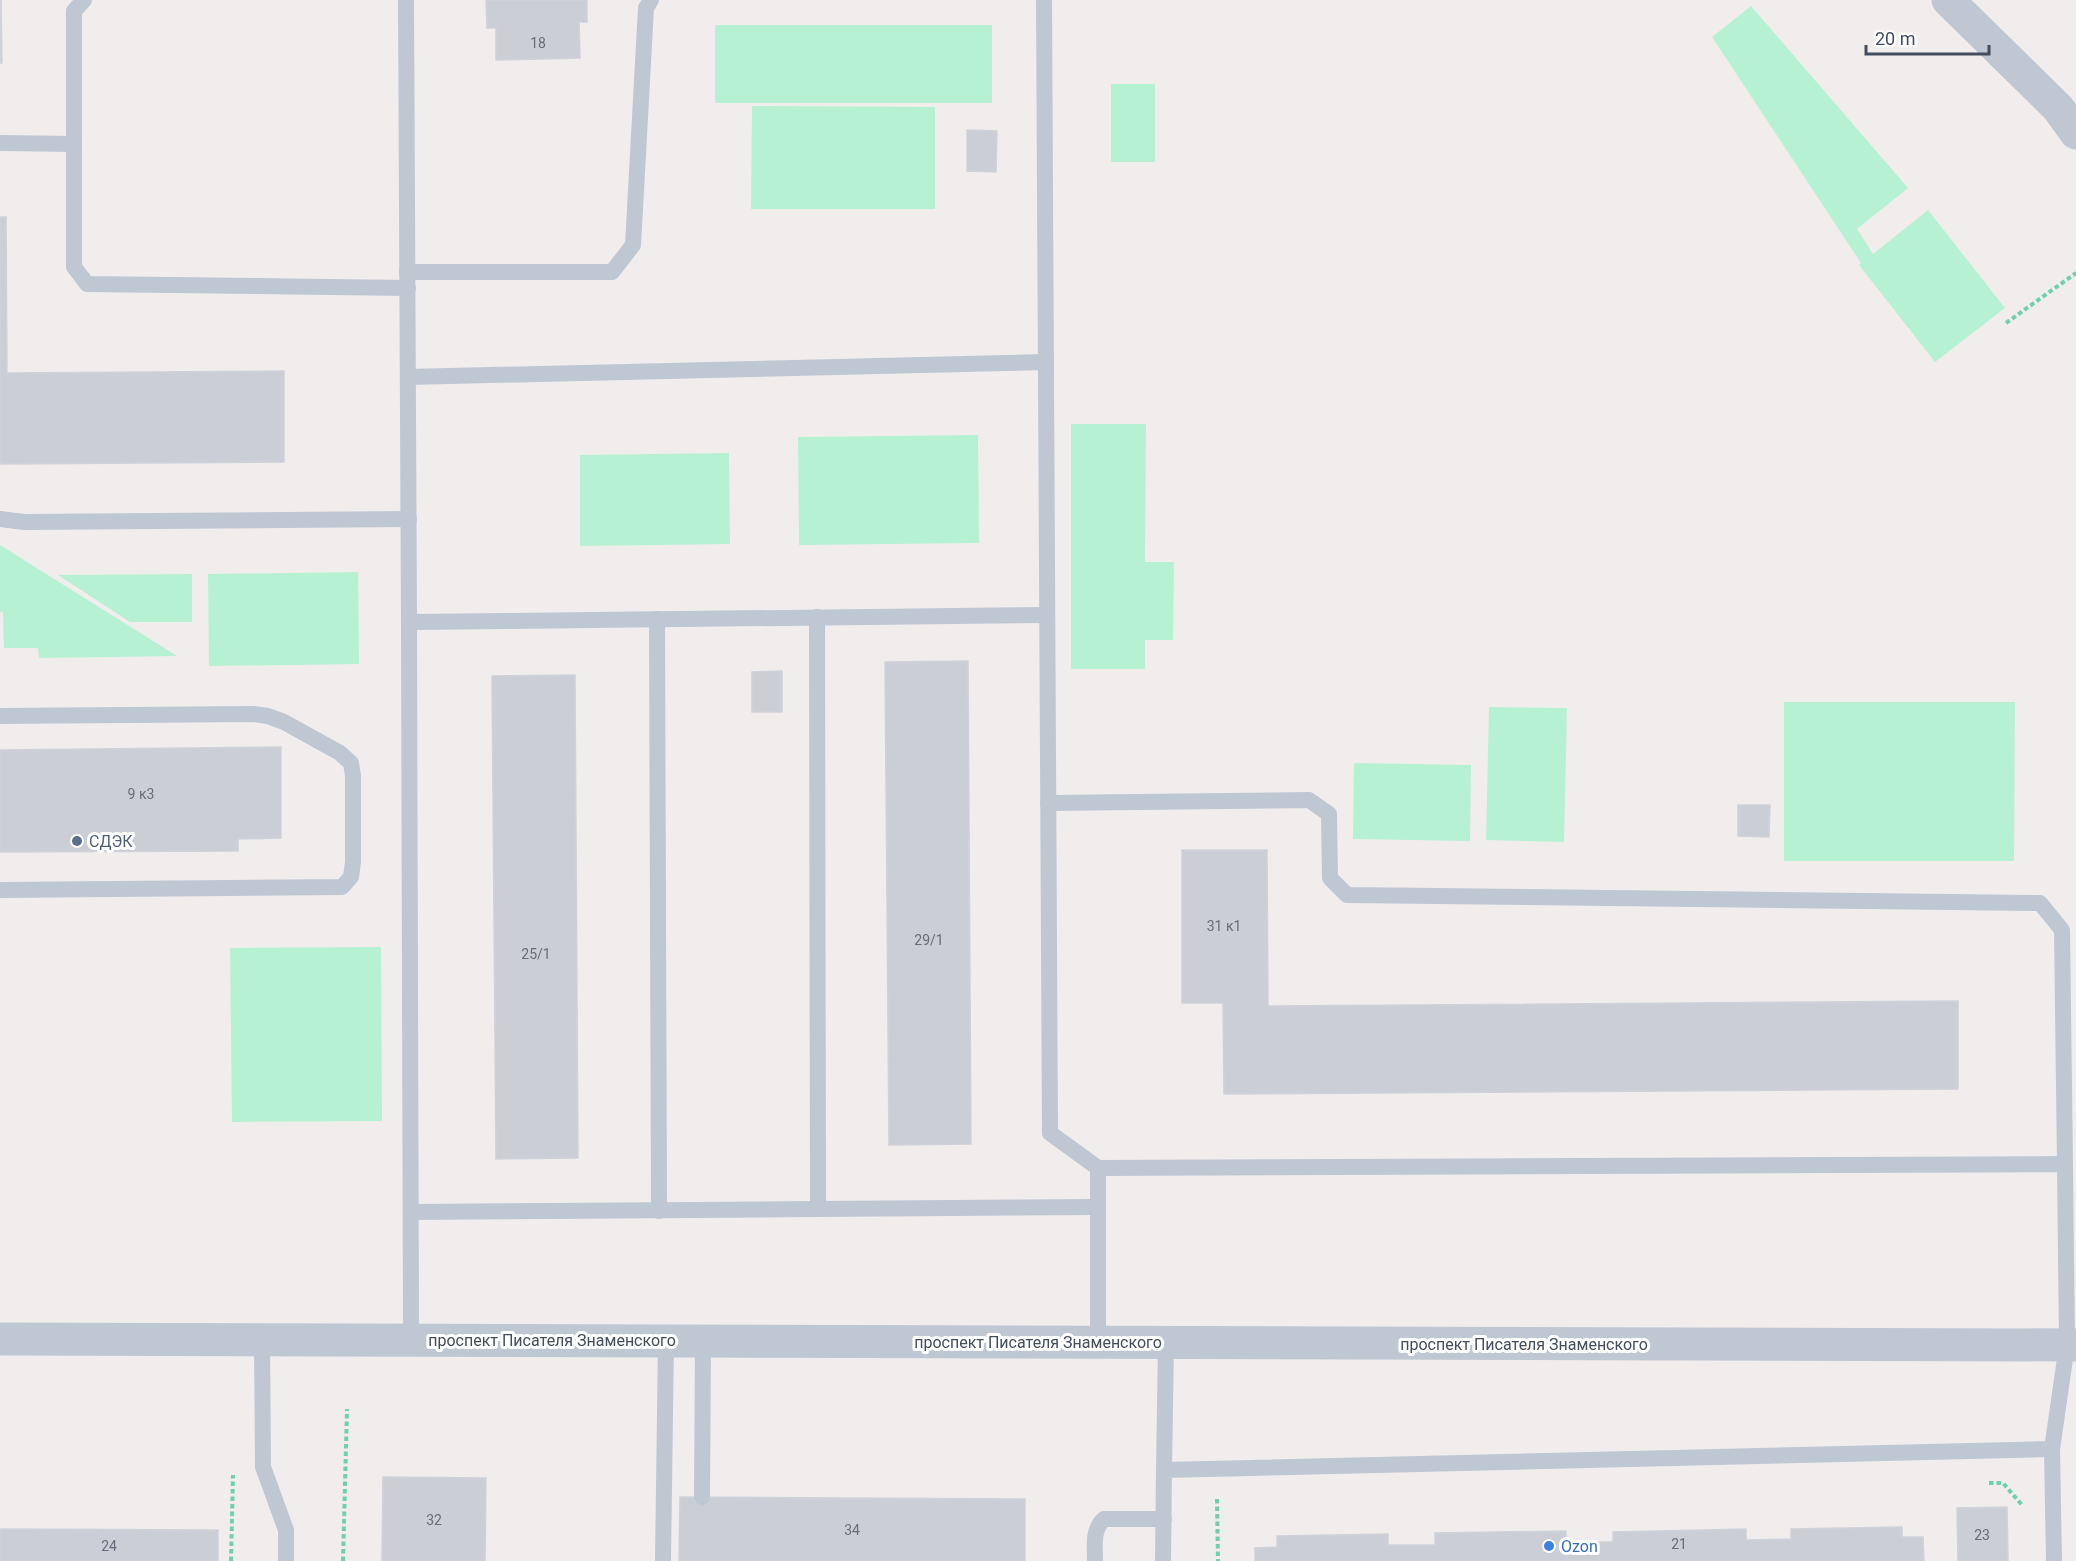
<svg xmlns="http://www.w3.org/2000/svg" width="2076" height="1561" font-family="Roboto,sans-serif">
<rect width="100%" height="100%" fill="#f0edec"/>
<g fill="#b7f1d4">
<path d="M1751,6L1908,188L1857,229L1873,254L1928,210L2005,308L1935,362L1859,265L1861,263L1712,37Z"/>
<rect x="715" y="25" width="277" height="78"/>
<rect x="1111" y="84" width="44" height="78"/>
<path d="M752,106L935,107V209H751Z"/>
<path d="M1071,424H1146L1145,562H1174L1173,640H1145V669H1071Z"/>
<path d="M978,435L979,543L799,545L798,437Z"/>
<path d="M729,453L730,544L580,546V455Z"/>
<path d="M0,545L177,656L39,658L38,648H4L3,612H0Z"/>
<path d="M358,572L359,664L209,666L208,574Z"/>
<path d="M192,574V622H130L58,575Z"/>
<path d="M1784,702H2015L2014,861H1784Z"/>
<path d="M1489,707L1567,708L1564,842L1486,840Z"/>
<path d="M1354,763L1471,765L1470,841L1353,839Z"/>
<path d="M381,947L382,1121L232,1122L230,948Z"/>
</g>
<g fill="#cbced5" stroke="#d0d2d9" stroke-width="1.5">
<path d="M0,0H1L2,63H0Z"/>
<path d="M486,0H587V22H579L580,58L496,60V28H487Z"/>
<path d="M967,130L997,131L996,172L967,171Z"/>
<path d="M0,217H6L7,373L284,371V462L0,464Z"/>
<path d="M968,661L971,1144L889,1145L885,662Z"/>
<path d="M782,671V712H752V672Z"/>
<path d="M575,675L578,1158L496,1159L492,676Z"/>
<path d="M281,747V838L238,839V851L0,852V750Z"/>
<path d="M1738,805H1770L1769,837L1738,836Z"/>
<path d="M1182,850H1267L1268,1006L1958,1001V1089L1224,1094L1223,1003H1182Z"/>
<path d="M383,1477L486,1478L485,1561H382Z"/>
<path d="M680,1497L1025,1499V1561H679Z"/>
<path d="M2007,1507L2008,1561H1958L1957,1508Z"/>
<path d="M1902,1527V1537H1923L1924,1561H1255V1548L1277,1547V1536L1388,1534V1545H1435V1533L1566,1531V1542H1613V1532L1746,1529V1540L1791,1539V1529Z"/>
<path d="M0,1529L218,1530V1561H0Z"/>
</g>
<g fill="none" stroke-linecap="round" stroke-linejoin="round">
<g stroke="#6dd1ab" stroke-width="4" stroke-dasharray="4.5 3" stroke-linecap="butt">
<path d="M2006,323L2076,273"/>
<path d="M1989,1483H2003L2022,1505"/>
<path d="M1217,1499L1218,1561"/>
<path d="M231,1561L233,1475"/>
<path d="M343,1561L347,1409"/>
</g>
<g stroke="#bfc7d3" stroke-width="16">
<path d="M84,0L74,11V267L87,284L408,288"/>
<path d="M406,0L409,622L1047,615"/>
<path d="M1044,0L1050,1133L1098,1168V1342"/>
<path d="M0,143L74,144"/>
<path d="M407,272H612L633,245L646,8L651,0"/>
<path d="M408,377L1046,362"/>
<path d="M0,519L24,522L409,519"/>
<path d="M817,617L818,1209L1098,1207"/>
<path d="M657,619L659,1211"/>
<path d="M409,622L411,1340"/>
<path d="M0,716L253,714L268,716L284,722L340,753L351,763L353,776V862L351,877L342,887L0,890"/>
<path d="M1048,803L1309,800L1329,814L1330,878L1347,895L2040,903L2062,930L2065,1164"/>
<path d="M1098,1168L2065,1164L2067,1345L2052,1449"/>
<path d="M411,1212L818,1209"/>
<path d="M262,1340L263,1467L286,1530V1561"/>
<path d="M1164,1470L1166,1343"/>
<path d="M702,1497L703,1341"/>
<path d="M663,1561L666,1341"/>
<path d="M1095,1561C1095,1546 1092,1530 1104,1519H1164"/>
<path d="M1163,1561L1164,1470L2052,1449L2054,1561"/>
</g>
<g stroke="#bfc7d3" stroke-width="33">
<path d="M1948,0L2058,108L2076,133"/>
<path d="M0,1339L2076,1345"/>
</g>
</g>
<circle fill="#5c6f8a" stroke="#fff" stroke-width="2" cx="77" cy="841" r="6"/>
<circle fill="#3f7fe0" stroke="#fff" stroke-width="2" cx="1549" cy="1546" r="6"/>
<g text-anchor="middle" stroke-width="6" stroke-linejoin="round" paint-order="stroke">
<g font-size="14" fill="#666d7a">
<text x="538" y="48">18</text>
<text x="141" y="799">9 к3</text>
<text x="1224" y="931">31 к1</text>
<text x="929" y="945">29/1</text>
<text x="536" y="959">25/1</text>
<text x="434" y="1525">32</text>
<text x="852" y="1535">34</text>
<text x="1982" y="1540">23</text>
<text x="1679" y="1549">21</text>
<text x="109" y="1551">24</text>
</g>
<g font-size="16" fill="#4e5e75" stroke="#fff" text-anchor="start">
<text x="89" y="847">СДЭК</text>
</g>
<g font-size="16" fill="#444d5b" stroke="#fff">
<text x="552" y="1346">проспект Писателя Знаменского</text>
<text x="1038" y="1348">проспект Писателя Знаменского</text>
<text x="1524" y="1350">проспект Писателя Знаменского</text>
</g>
<g font-size="16" fill="#366cbe" stroke="#fff" text-anchor="start">
<text x="1561" y="1552">Ozon</text>
</g>
</g>
<path d="M1866 45v9h123v-9" fill="none" stroke="#444d5b" stroke-width="3"/>
<text x="1875" y="45" font-size="18" fill="#444d5b" stroke="#ffffff" stroke-width="4.5" paint-order="stroke">20 m</text>
</svg>
